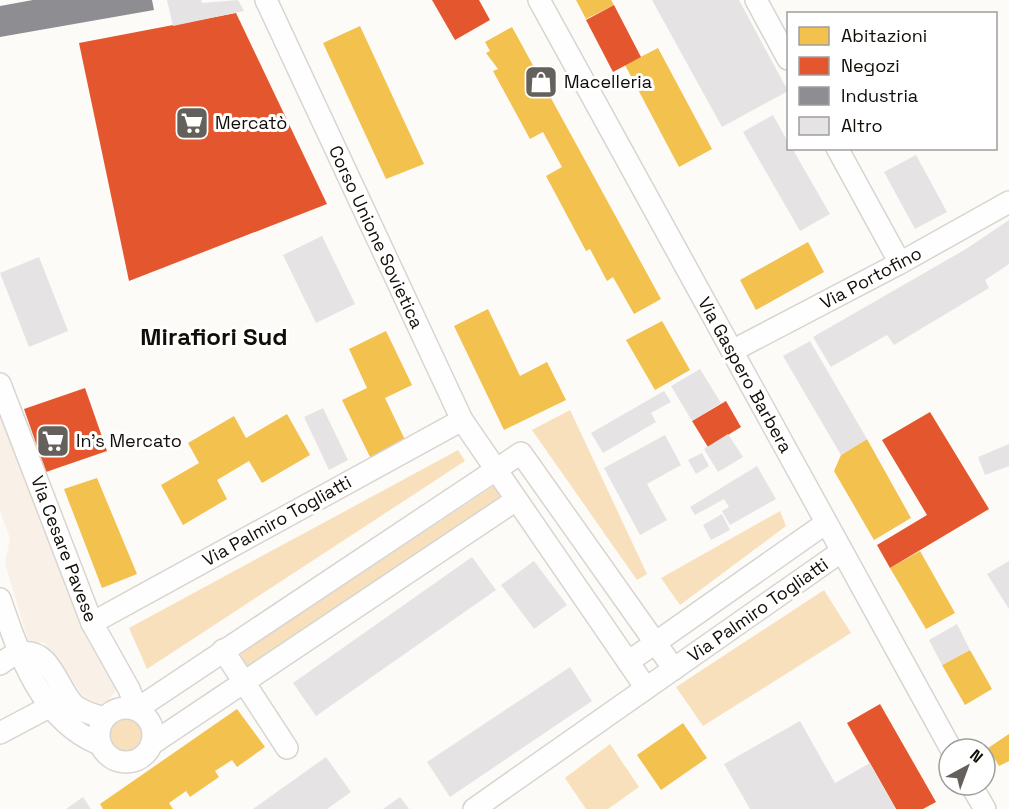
<svg xmlns="http://www.w3.org/2000/svg" width="1009" height="809" font-family="'Space Grotesk',sans-serif">
<rect width="100%" height="100%" fill="#fdfbf8"/>
<path fill="#f9f1e7" d="M0,415L85,634L117,690L103,706L85,699L44,643L28,641L5,563L10,538L0,511Z"/>
<g fill="#f9e0bc">
<path d="M570,410L647,574L637,580L532,430Z"/>
<path d="M458,450L465,461L147,669L129,628Z"/>
<path d="M495,485L504,497L247,667L240,654Z"/>
<path d="M780,511L786,526L680,605L661,578Z"/>
<path d="M824,590L851,633L703,726L676,687Z"/>
<circle cx="126" cy="735" r="17"/>
<path d="M610,744L639,787L608,809H586L565,778Z"/>
</g>
<g fill="#f2c14e">
<path d="M576,0H611L614,5L586,19Z"/>
<path d="M360,26L424,164L386,179L323,43Z"/>
<path d="M512,27L661,299L634,314L613,277L607,281L590,249L586,251L546,176L562,167L543,132L530,139L493,71L498,69L486,53L490,51L485,42Z"/>
<path d="M658,48L712,149L679,167L625,65Z"/>
<path d="M808,242L824,272L756,310L740,280Z"/>
<path d="M488,309L520,376L547,362L566,400L504,430L454,326Z"/>
<path d="M662,321L690,370L655,390L626,340Z"/>
<path d="M386,331L412,385L385,398L405,440L370,457L342,400L367,388L349,349Z"/>
<path d="M287,414L310,455L262,483L249,461L217,480L227,499L183,525L161,485L199,463L188,443L234,416L246,438Z"/>
<path d="M867,439L911,518L874,540L834,471L841,455Z"/>
<path d="M97,478L137,574L102,588L64,489Z"/>
<path d="M920,551L955,613L926,629L890,568Z"/>
<path d="M970,650L992,689L965,705L942,665Z"/>
<path d="M237,709L265,747L237,767L232,760L215,771L219,777L190,797L186,791L169,803L173,809H103L100,804Z"/>
<path d="M683,723L707,758L661,790L637,755Z"/>
<path d="M1009,734V761L999,766L988,748Z"/>
</g>
<g fill="#e4572e">
<path d="M432,0H479L490,20L455,40Z"/>
<path d="M614,5L641,57L613,72L586,20Z"/>
<path d="M236,13L327,204L129,281L79,43Z"/>
<path d="M85,388L107,451L46,472L24,409Z"/>
<path d="M726,401L741,427L708,447L692,421Z"/>
<path d="M930,412L989,509L890,568L877,545L927,515L882,440Z"/>
<path d="M880,704L936,802L923,809H896L847,723Z"/>
</g>
<path fill="#8d8d92" d="M33,0H152L154,10L0,37V6Z"/>
<g fill="#e6e3e5">
<path d="M167,0H201L202,3L238,0L244,11L173,26Z"/>
<path d="M652,0H739L788,91L722,127Z"/>
<path d="M773,115L788,142V148H792L830,214L800,231L743,132Z"/>
<path d="M916,155L947,212L915,229L884,172Z"/>
<path d="M1009,220V264L985,280L989,288L894,345L887,335L831,367L813,337L966,249Z"/>
<path d="M322,236L355,304L316,323L283,255Z"/>
<path d="M39,257L68,331L29,347L0,273Z"/>
<path d="M810,341L867,439L841,455L783,356Z"/>
<path d="M700,369L721,403L692,421L671,386Z"/>
<path d="M664,391L671,402L651,413L656,422L603,453L591,433Z"/>
<path d="M323,408L348,460L329,470L304,417Z"/>
<path d="M728,434L743,457L718,472L704,449Z"/>
<path d="M665,435L681,465L647,484L667,520L640,535L604,468Z"/>
<path d="M1009,444V466L985,475L978,457Z"/>
<path d="M702,453L709,466L696,474L688,460Z"/>
<path d="M757,466L776,499L730,525L722,511L729,507L724,499L695,515L690,507Z"/>
<path d="M722,514L730,530L711,540L703,525Z"/>
<path d="M472,557L496,590L316,716L293,683Z"/>
<path d="M534,561L567,605L534,629L501,585Z"/>
<path d="M1009,561V609L987,574Z"/>
<path d="M957,624L970,650L942,665L929,640Z"/>
<path d="M570,667L592,701L450,797L427,762Z"/>
<path d="M800,721L835,783L870,763L896,809H750L724,764Z"/>
<path d="M326,757L351,792L327,809H253Z"/>
<path d="M83,797L91,809H66Z"/>
<path d="M400,797L409,809H383Z"/>
</g>
<g fill="none" stroke-linecap="round" stroke-linejoin="round">
<defs>
<g id="minor">
<path d="M266,0L462,420L646,688"/>
<path d="M539,0L951,749"/>
<path d="M756,0L788,59"/>
<path d="M837,148L900,263"/>
<path d="M732,351L900,263L1009,202"/>
<path d="M0,384L92,623L129,689L137,709"/>
<path d="M0,599C19,654 41,720 99,744"/>
<path d="M92,623L462,420"/>
<path d="M223,650L287,748"/>
<path d="M628,662L826,523"/>
<path d="M0,664C6,660 14,653 21,653C51,648 57,688 74,705C82,712 94,715 104,718"/>
<circle cx="126" cy="735" r="27"/>
<path d="M137,709L521,453L674,669"/>
<path d="M0,733L49,707"/>
<path d="M153,743L516,500"/>
<path d="M971,785L985,809"/>
<path d="M474,809L842,551"/>
</g>
</defs>
<use href="#minor" stroke="#d8d5d0" stroke-width="24"/>
<use href="#minor" stroke="#fffefe" stroke-width="21"/>
</g>
<defs>
<symbol id="shop-square" viewBox="-11 -11 22 22"><rect x="-9" y="-9" width="18" height="18" rx="4" fill="#64605b" stroke="#fff"/><path d="M-5-2.5h2.3a2.7 3.5 0 0 1 5.4 0H5L5.5 6h-11ZM-1.5-2.5h3a1.5 2.3 0 0 0-3 0Z" fill="#fff"/></symbol>
<symbol id="supermarket-square" viewBox="-11 -11 22 22"><rect x="-9" y="-9" width="18" height="18" rx="4" fill="#64605b" stroke="#fff"/><path d="M-6-5.5h2.5l.6 2H6L4.5 2H-2.5L-4.4-4H-6ZM-1.5 3.2a1.3 1.3 0 1 0 .1 0ZM3 3.2a1.3 1.3 0 1 0 .1 0Z" fill="#fff"/></symbol>
</defs>
<g fill-rule="evenodd">
<use href="#shop-square" x="522" y="63" width="38" height="38"/>
<use href="#supermarket-square" x="173" y="104" width="38" height="38"/>
<use href="#supermarket-square" x="34" y="422" width="38" height="38"/>
</g>
<g text-anchor="middle" stroke-width="6" stroke-linejoin="round" paint-order="stroke">
<g font-size="18" fill="#120d07" stroke="#fff" text-anchor="start">
<text x="564" y="88">Macelleria</text>
<text x="215" y="129">Mercatò</text>
<text x="76" y="447">In's Mercato</text>
</g>
<g font-size="18" fill="#120d07" stroke="#fff">
<text transform="translate(376 237) rotate(65)" y="6">Corso Unione Sovietica</text>
<text transform="translate(871 278) rotate(-28)" y="6">Via Portofino</text>
<text transform="translate(745 375) rotate(61)" y="6">Via Gaspero Barbera</text>
<text transform="translate(277 521) rotate(-29)" y="6">Via Palmiro Togliatti</text>
<text transform="translate(64 549) rotate(69)" y="6">Via Cesare Pavese</text>
<text transform="translate(758 610) rotate(-35)" y="6">Via Palmiro Togliatti</text>
</g>
<g font-size="24" font-weight="bold" fill="#120d07" stroke="#fff">
<text x="214" y="345">Mirafiori Sud</text>
</g>
</g>
<rect x="787" y="12" width="210" height="138" fill="#ffffff" stroke="#a09e9c" stroke-width="1.5"/>
<rect x="799" y="27" width="30" height="18" fill="#f2c14e" stroke="#a09e9c" stroke-width="1.5"/>
<text x="841" y="42" font-size="18" fill="#120d07">Abitazioni</text>
<rect x="799" y="57" width="30" height="18" fill="#e4572e" stroke="#a09e9c" stroke-width="1.5"/>
<text x="841" y="72" font-size="18" fill="#120d07">Negozi</text>
<rect x="799" y="87" width="30" height="18" fill="#8d8d92" stroke="#a09e9c" stroke-width="1.5"/>
<text x="841" y="102" font-size="18" fill="#120d07">Industria</text>
<rect x="799" y="117" width="30" height="18" fill="#e6e3e5" stroke="#a09e9c" stroke-width="1.5"/>
<text x="841" y="132" font-size="18" fill="#120d07">Altro</text>
<g transform="translate(967 767) rotate(41)"><circle r="28" fill="#ffffff" stroke="#a09e9c" stroke-width="1.5"/>
<path d="M0-4.5L10 22L0 15L-10 22Z" fill="#64605b"/>
<text y="-9" font-size="16" font-weight="bold" text-anchor="middle" fill="#120d07">N</text>
</g>
</svg>
